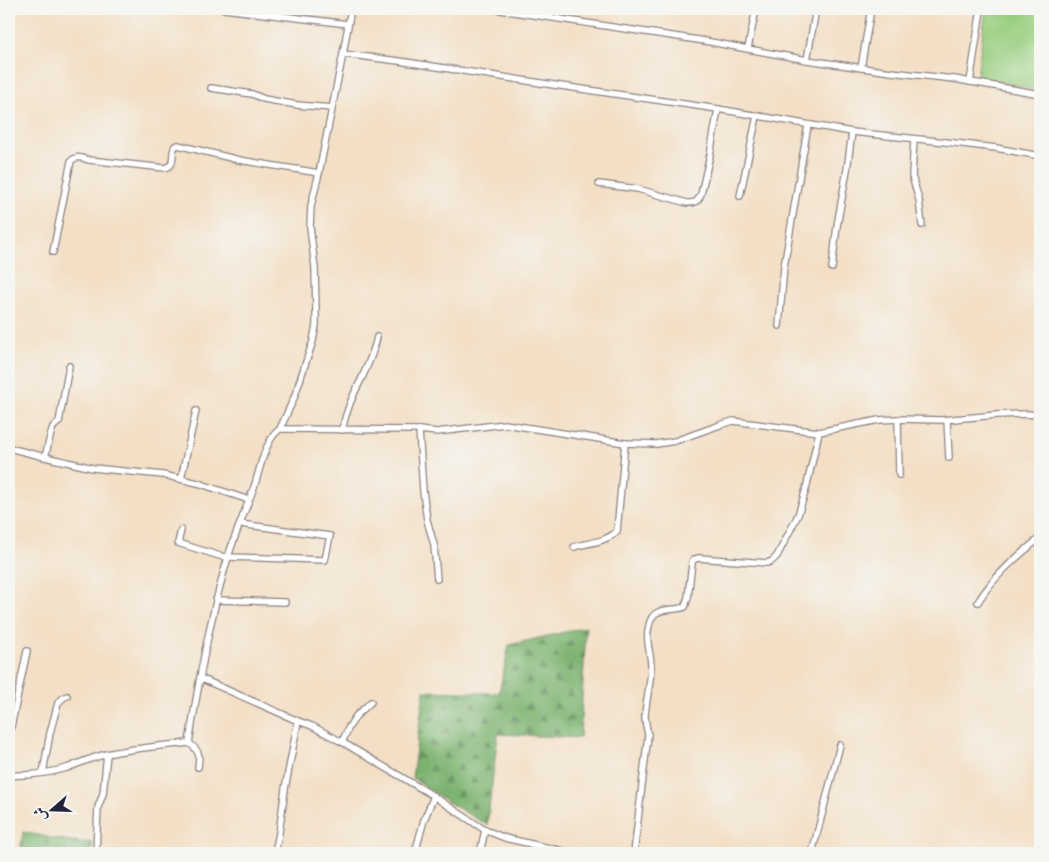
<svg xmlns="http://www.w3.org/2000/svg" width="1049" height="862" font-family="'Libre Bodoni',Amiri,serif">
<defs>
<pattern id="forest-firs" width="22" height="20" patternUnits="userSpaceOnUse" patternTransform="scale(1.25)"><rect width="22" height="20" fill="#7bb26e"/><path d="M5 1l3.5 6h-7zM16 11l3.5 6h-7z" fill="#64905c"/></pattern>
</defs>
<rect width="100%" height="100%" fill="#f6f6f2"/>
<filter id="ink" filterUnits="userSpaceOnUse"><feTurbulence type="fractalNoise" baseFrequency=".02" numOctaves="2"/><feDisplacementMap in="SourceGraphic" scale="10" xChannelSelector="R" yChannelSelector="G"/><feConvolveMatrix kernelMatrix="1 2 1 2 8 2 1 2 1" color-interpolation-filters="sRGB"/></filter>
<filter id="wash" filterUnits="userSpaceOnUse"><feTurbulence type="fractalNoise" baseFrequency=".0096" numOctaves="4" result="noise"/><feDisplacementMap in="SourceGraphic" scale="20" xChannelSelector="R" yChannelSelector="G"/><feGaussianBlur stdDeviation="1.12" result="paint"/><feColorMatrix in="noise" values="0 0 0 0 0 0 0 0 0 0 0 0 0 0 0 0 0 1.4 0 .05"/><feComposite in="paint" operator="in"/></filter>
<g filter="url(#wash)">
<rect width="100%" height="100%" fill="#f3dfc5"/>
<path fill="#9acf80" stroke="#5e785e" d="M986,9H1040V91L977,76Z"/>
<g fill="url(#forest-firs)" stroke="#4e6a54">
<path d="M586,627L580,738L498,734L487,825L448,802L412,778L424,691L499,693L509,645Z"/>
<path d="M23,832L56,839L92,843V853H20Z"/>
</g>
</g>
<g filter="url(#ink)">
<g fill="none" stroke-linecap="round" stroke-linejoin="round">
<defs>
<g id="minor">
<path d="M224,9L348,24"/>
<path d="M494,9L705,41L807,60L891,72L954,79L1040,94"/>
<path d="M748,48L756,9"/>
<path d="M343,54L399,61L554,85L718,109L852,132L937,141L996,148L1040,156"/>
<path d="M807,60L816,9"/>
<path d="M861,68L871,9"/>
<path d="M970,82L981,9"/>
<path d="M211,88L252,94L264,99L297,105L332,108"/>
<path d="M914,139L912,176L919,200L922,225"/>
<path d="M599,184L638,189L687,203C695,203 698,202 701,194L710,155L718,109"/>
<path d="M740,196L757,116"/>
<path d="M53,252L71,161C77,155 82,158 89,160L165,168C177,165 170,154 175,146L178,145L239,160L319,173"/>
<path d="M832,268L837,226L847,170L852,132"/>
<path d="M779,326L784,267L808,125"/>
<path d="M898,419L899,475"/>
<path d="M947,420L949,458"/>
<path d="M280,429L419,430L437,432L505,424L625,443L656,444L675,441L720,425L733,421L819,432L879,420L898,419L942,420L997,415L1027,414L1040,415"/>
<path d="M342,430C346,412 353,394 362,378C368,364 374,352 377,337"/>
<path d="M419,430L423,491L427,520L434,545L437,579"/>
<path d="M9,448L45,457L93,468L163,475L198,483L249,500"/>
<path d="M45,457L51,433L53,427L59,422L69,366"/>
<path d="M181,479L196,411"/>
<path d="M181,530L178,543L220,556L228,557L325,560L330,536L240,524"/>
<path d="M574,547C587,543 607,542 617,531L625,443"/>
<path d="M216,600L285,602"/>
<path d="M978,602C993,577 1017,556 1040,538"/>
<path d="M200,678L298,721L285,789L279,833L275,853"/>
<path d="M298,721L312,726L342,742L427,792L485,830L505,838L571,853"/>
<path d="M9,730L11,727L27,651"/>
<path d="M342,742L349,727L356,716L371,702"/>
<path d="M189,743C199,751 200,754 198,767"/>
<path d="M43,773L50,733L58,703L63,698L67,696"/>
<path d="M9,775C28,776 49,773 67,768C80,763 93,757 107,754C134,748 162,746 189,743C199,680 210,616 229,554C236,532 246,509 254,487C260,470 265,439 280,429L294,398L313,341L316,325V311L315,268L310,227L311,206L319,173L343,54L351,9"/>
<path d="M96,853L98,807L103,794L107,754"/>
<path d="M415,853L424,820L434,796"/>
<path d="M480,853L485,830"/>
<path d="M634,853L648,735C647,729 645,722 645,716C646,699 651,683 651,666C651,654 646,643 648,631C649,625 650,618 655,614C664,607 675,611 685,607L688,597L692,563L693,560L698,558L767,563L772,561L777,556L798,515L806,489L819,432"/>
<path d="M812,853L840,745"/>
</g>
</defs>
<use href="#minor" stroke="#8a8080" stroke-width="8"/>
<use href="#minor" stroke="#fff" stroke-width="5.5"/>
</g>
</g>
<rect width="1049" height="862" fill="none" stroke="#f6f6f2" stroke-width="30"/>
<g transform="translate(52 810) rotate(250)" stroke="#f6f6f2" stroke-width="4" paint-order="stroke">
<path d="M0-4L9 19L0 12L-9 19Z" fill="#22223b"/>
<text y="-8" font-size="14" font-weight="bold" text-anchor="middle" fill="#22223b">ش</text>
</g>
</svg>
